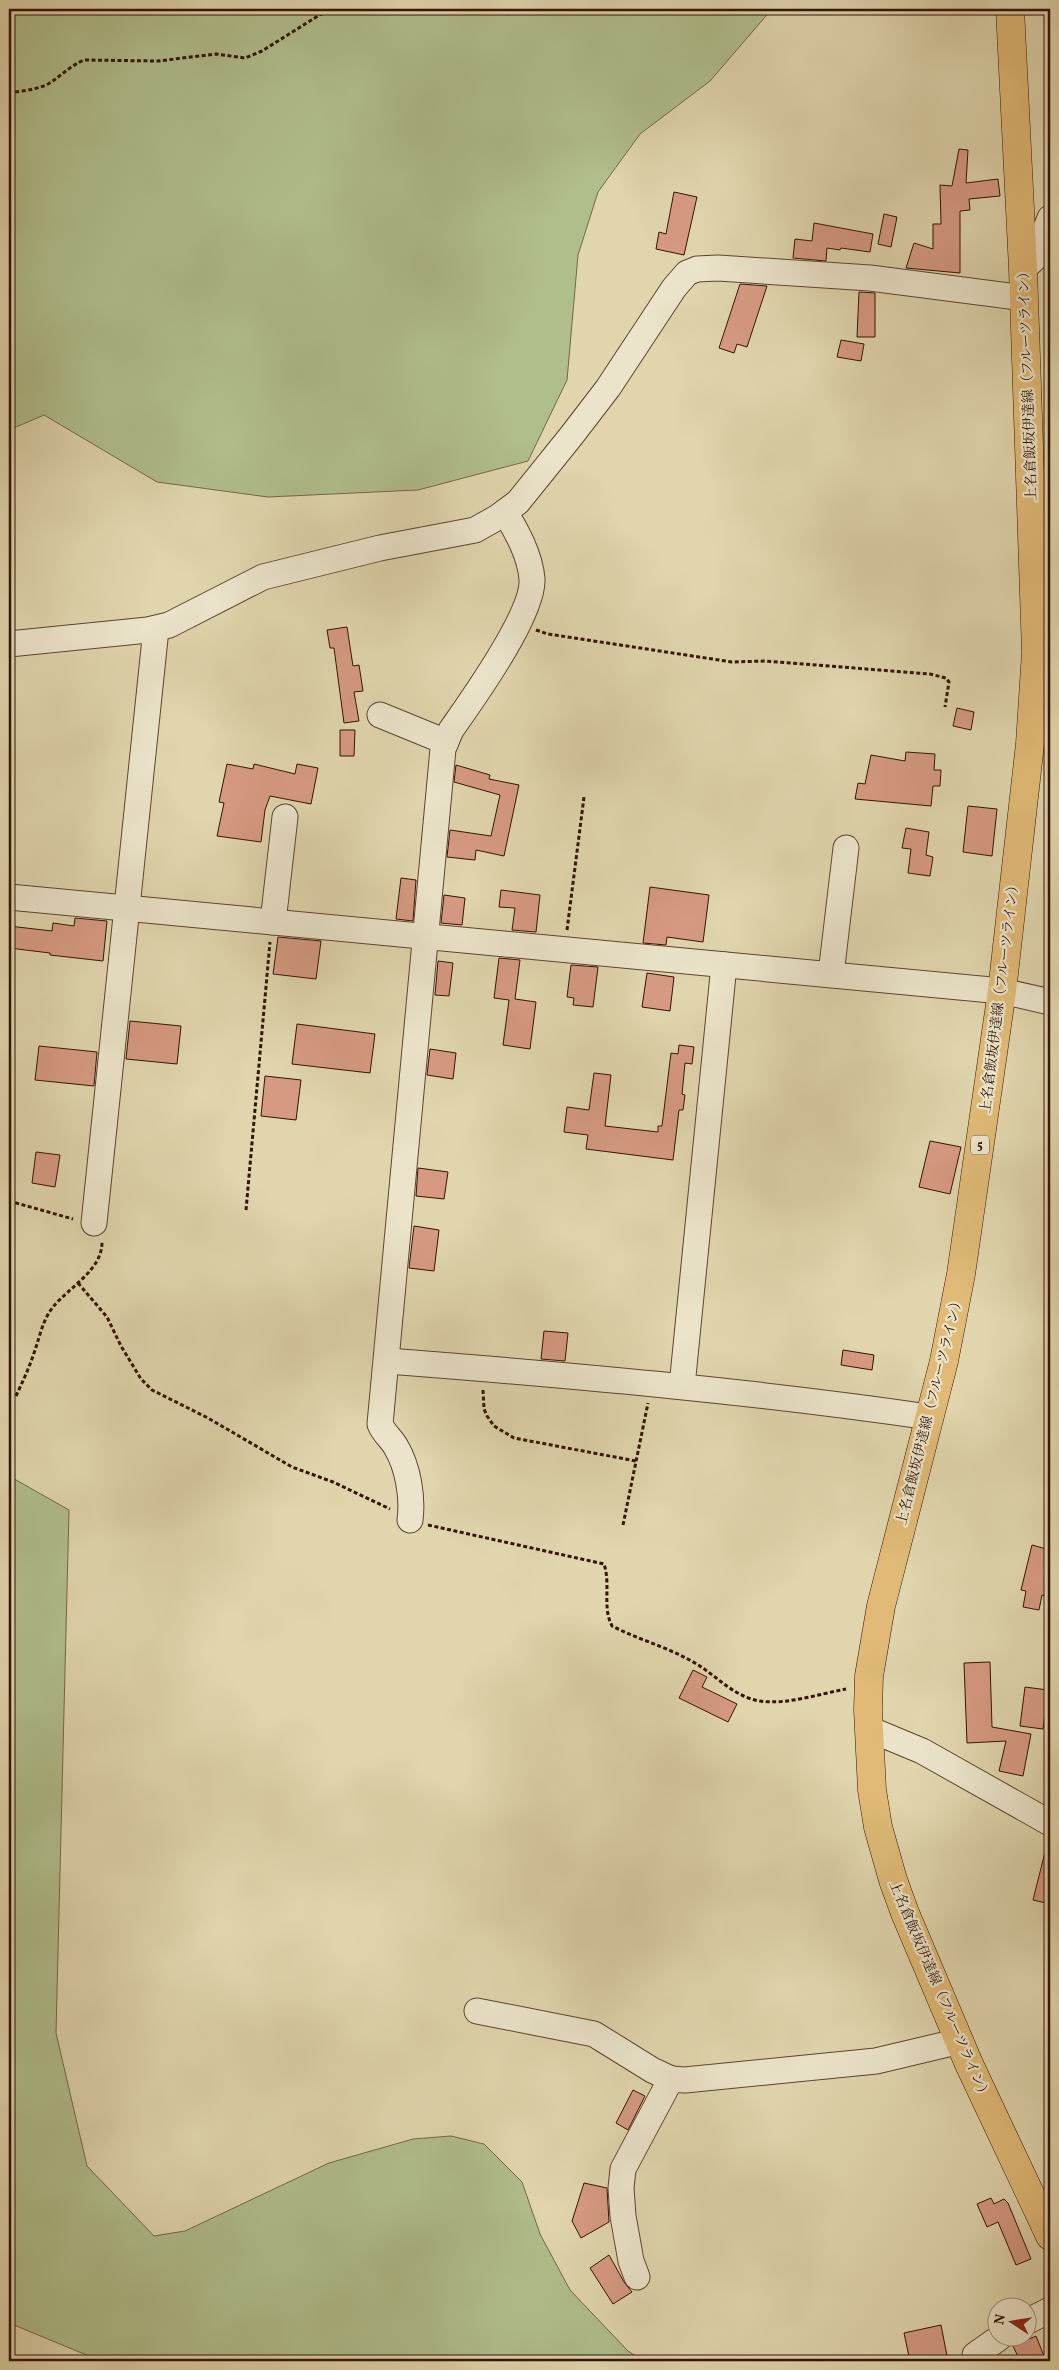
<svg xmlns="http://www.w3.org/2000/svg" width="1059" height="2370" font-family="Vollkorn,'Noto Serif JP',serif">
<rect width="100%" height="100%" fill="#e0d5ad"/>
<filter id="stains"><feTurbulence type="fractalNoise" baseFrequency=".004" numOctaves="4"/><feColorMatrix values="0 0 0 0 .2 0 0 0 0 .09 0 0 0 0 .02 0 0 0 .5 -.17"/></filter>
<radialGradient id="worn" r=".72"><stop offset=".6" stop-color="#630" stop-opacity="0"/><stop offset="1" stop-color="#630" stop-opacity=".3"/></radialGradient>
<g fill="#b0be8c" stroke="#726848">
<path d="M9,9H772L710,81L640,134L598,192L578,255L567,380L528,461L418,490L268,497L157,482L44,415L9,430Z"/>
<path d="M9,1476L69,1510L56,2033L87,2166L154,2236L185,2231L329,2163L413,2139L451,2136L484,2144L522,2182L540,2234L570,2290L628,2351L643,2361H101L9,2323Z"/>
</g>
<g fill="#d69a82" stroke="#331304">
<path d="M959,149L968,150L966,183L998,179L1000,196L969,199L970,210L960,211V273L906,268L914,243L933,249V224H941L940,185L952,186Z"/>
<path d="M674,192L697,197L684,255L656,249L659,232L666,234Z"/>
<path d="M884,214L897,217L891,247L878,244Z"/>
<path d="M814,223L873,234L870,252L841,248L840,250L827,248L826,261L793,258L795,239L812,241Z"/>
<path d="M740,284L767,286L747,347L737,344L734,353L719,348Z"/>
<path d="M859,292L875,293V337H857Z"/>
<path d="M841,340L864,344L861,361L837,357Z"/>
<path d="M347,627L353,666L359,665L363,691L354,692L359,721L344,723L334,648H330L327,630Z"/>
<path d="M957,708L974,712L971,730L953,726Z"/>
<path d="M340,730H355L354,756H340Z"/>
<path d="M906,752L935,754L934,770H941L940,786H933L931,806L855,799L858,783L865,784L871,755L905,761Z"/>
<path d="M227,764L253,769L254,764L295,774L297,764L318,768L311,804L270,796L265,810L261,842L217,836L224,803L219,802Z"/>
<path d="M456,765L490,775L489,779L519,785L504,856L476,850L475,860L447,857L450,830L491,836L500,795L454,782Z"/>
<path d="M968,806L997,809L992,856L963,852Z"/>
<path d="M906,828L929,832L926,855L933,857L930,876L908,873L911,849L902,848Z"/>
<path d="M401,878L416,880L413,921L396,919Z"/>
<path d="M650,887L709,895L703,942L667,937L666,945L643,943Z"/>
<path d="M501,890L540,895L536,932L512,930L515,908L499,907Z"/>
<path d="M444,895L465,898L462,925L441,923Z"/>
<path d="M75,918L107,921L103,961L50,955V953L9,948V926L52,931L53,923L74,926Z"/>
<path d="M278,937L321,941L316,979L273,974Z"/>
<path d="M499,958L520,960L515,999L536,1002L530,1049L503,1045L509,1000L494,998Z"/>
<path d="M438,961L453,963L449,996L435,995Z"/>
<path d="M571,965L598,967L593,1007L573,1005L574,998L567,997Z"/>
<path d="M647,973L674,977L670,1011L642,1007Z"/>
<path d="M130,1021L181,1026L177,1064L126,1059Z"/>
<path d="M297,1024L375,1034L370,1073L292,1064Z"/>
<path d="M679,1045L694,1047L692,1064L685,1063L682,1094L685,1095L683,1110H679L673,1160L586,1149L588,1135L564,1132L567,1107L589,1110L594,1073L611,1075L605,1126L658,1132V1126H662L671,1053L678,1054Z"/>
<path d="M39,1046L97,1052L94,1086L35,1080Z"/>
<path d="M430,1049L456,1053L453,1079L427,1075Z"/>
<path d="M265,1076L301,1080L296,1120L261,1116Z"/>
<path d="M930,1141L961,1147L950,1194L919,1187Z"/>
<path d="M36,1152L60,1155L55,1187L32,1183Z"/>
<path d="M418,1168L448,1172L444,1199L416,1196Z"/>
<path d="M414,1226L439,1230L434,1271L409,1268Z"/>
<path d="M544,1331L568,1333L565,1361L541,1359Z"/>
<path d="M843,1350L874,1355L872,1370L841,1365Z"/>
<path d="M1032,1545L1050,1550V1597L1042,1595L1039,1610L1023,1607L1026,1591L1021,1590Z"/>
<path d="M990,1662L992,1727L1031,1734L1023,1776L999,1771L1006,1741L967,1743L964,1663Z"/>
<path d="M693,1670L707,1677L702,1687L737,1704L728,1722L679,1698Z"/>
<path d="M1025,1687L1048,1690L1043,1729L1020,1726Z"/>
<path d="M1045,1852H1050V1904L1033,1900Z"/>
<path d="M633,2090L645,2096L628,2130L616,2123Z"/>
<path d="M584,2183L607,2188L609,2222L581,2238L572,2221Z"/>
<path d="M991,2198L994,2204L1004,2199L1008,2203L1031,2259L1016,2265L998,2222L987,2227L977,2204Z"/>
<path d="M609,2255L624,2282L632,2292L613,2304L590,2268Z"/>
<path d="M941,2325L948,2361H910L904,2333Z"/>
<path d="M1036,2336L1046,2361H1020L1013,2346Z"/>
</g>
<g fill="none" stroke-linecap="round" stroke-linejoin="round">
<defs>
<g id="minor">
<path d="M1023,269L1034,259L1050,218"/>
<path d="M9,644L148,630L169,625L263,577L380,548L475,530L498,517L518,502L572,435L608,388L674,288L687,273L697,269L718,268L870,278L1024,298"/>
<path d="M380,715L446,742"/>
<path d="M9,897L917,983L1002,991L1050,1002"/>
<path d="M273,922L285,817"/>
<path d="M831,974L846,848"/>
<path d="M94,1223L156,629"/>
<path d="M388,1361C569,1375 750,1391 929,1417"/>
<path d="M682,1386L724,965"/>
<path d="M410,1520C413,1497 408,1467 396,1447C391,1438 384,1434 380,1424L443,749L451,730C472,700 534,614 532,579C530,555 517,532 505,512"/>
<path d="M869,1729L922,1751L1050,1823"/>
<path d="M477,2011L594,2034L652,2070L671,2079"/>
<path d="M637,2277L631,2261L623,2216L621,2188L623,2169L671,2079L685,2080L876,2061L960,2041"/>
<path d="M1026,2322L1050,2310"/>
<path d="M975,2355L999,2338"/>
</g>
<path id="major" d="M1010,9L1023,269L1035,623L1036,652L1030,744L1002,991L961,1274L944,1361L881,1606L869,1676L868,1710L872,1790L878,1827L893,1880L905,1913L969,2064L1050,2236"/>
</defs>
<use href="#minor" stroke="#5e442e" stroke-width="27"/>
<use href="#major" stroke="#331304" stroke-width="29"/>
<g stroke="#331304" stroke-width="3" stroke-dasharray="4 2.5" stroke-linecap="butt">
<path d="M495,9L507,14L513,12L514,9"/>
<path d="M9,93C21,91 36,90 48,84C61,76 70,66 84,60L158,61L216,54L245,58L262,51L329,9"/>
<path d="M536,630L548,634L732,662L765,661L930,674L946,678L949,682L945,707"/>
<path d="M567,930L584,797"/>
<path d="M9,1201L73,1219"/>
<path d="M246,1210L270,942"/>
<path d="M78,1283L107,1317L121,1346L141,1379L152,1390L208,1418L292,1467L333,1482L390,1509"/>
<path d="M483,1390L484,1409L487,1416L494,1426L514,1438L636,1461"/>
<path d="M16,1396C23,1381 30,1366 35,1350C40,1336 43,1319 53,1307C69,1287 103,1270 102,1241"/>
<path d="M428,1525L604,1564C611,1585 602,1607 612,1626C639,1640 668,1647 695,1663C717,1676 734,1697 760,1701C787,1705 819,1694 846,1689"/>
<path d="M623,1525L648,1403"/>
</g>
<use href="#minor" stroke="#ebe4ca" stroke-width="25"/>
<use href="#major" stroke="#e0ba76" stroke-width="28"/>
</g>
<g text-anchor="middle" stroke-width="4.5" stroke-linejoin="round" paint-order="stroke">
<rect fill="#ebe4ca" stroke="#6a523f" stroke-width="1" x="971" y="1135.5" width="18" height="19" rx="4"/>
<g font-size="12" font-weight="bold" fill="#331304">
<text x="980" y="1149">5</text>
</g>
<g font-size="14" fill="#331304" stroke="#ebe4ca">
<text transform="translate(1027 383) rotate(-92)" y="5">上名倉飯坂伊達線（フルーツライン）</text>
<text transform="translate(999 996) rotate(-83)" y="5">上名倉飯坂伊達線（フルーツライン）</text>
<text transform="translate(929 1410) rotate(-76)" y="5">上名倉飯坂伊達線（フルーツライン）</text>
<text transform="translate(940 1990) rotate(67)" y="5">上名倉飯坂伊達線（フルーツライン）</text>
</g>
</g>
<rect width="1059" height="2370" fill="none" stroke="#e0d5ad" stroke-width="30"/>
<rect x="10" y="10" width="1039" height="2350" fill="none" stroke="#331304" stroke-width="2.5"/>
<rect x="15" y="15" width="1029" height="2340" fill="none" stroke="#331304"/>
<g transform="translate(1012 2322) rotate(282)"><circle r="24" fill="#ebe4ca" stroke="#a1907b"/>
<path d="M0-4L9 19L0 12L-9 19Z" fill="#8f2418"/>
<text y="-8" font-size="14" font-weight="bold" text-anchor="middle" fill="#331304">N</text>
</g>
<rect width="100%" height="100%" filter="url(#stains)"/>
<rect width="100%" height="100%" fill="url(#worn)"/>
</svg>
